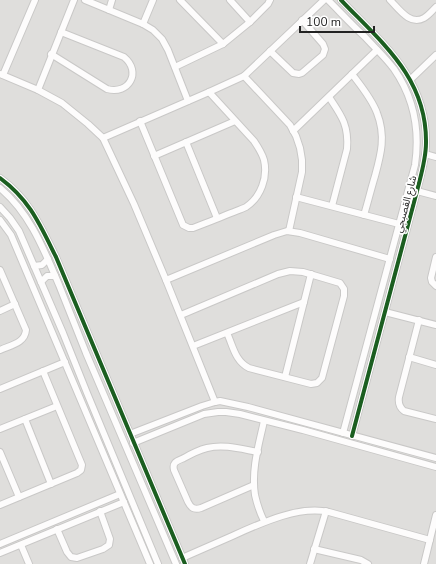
<svg xmlns="http://www.w3.org/2000/svg" width="436" height="564" font-family="'Nunito Sans','Noto Sans Arabic',sans-serif">
<rect width="100%" height="100%" fill="#f0eeeb"/>
<rect fill="#dfdedc" x="0" y="0" width="436" height="564"/>
<g fill="none" stroke-linecap="round" stroke-linejoin="round">
<defs>
<g id="minor">
<path d="M85,0L143,24L153,30L162,39L168,50L188,101"/>
<path d="M180,0L223,44"/>
<path d="M230,0L250,22"/>
<path d="M328,0C340,12 352,25 365,37C375,48 385,57 394,69C414,98 420,131 415,165L343,433"/>
<path d="M341,0C382,43 427,78 426,143C426,159 421,175 417,191L352,436"/>
<path d="M390,0C399,9 410,26 424,18C429,15 432,11 436,7"/>
<path d="M109,10L112,0"/>
<path d="M143,24L153,0"/>
<path d="M270,51L293,73L299,74L302,73L323,55L325,49L323,44L302,20"/>
<path d="M51,54L107,89C129,95 142,72 124,57L61,32"/>
<path d="M175,67L223,44L250,22L268,4L270,0"/>
<path d="M0,74L38,90L62,103L88,124L103,138L134,204L166,280L215,402"/>
<path d="M352,74C361,86 372,99 377,113C386,136 381,154 375,176C371,189 368,202 364,215"/>
<path d="M3,75L35,0"/>
<path d="M244,76L290,125L296,136L300,148L302,160V172L289,231"/>
<path d="M411,79L436,55"/>
<path d="M38,90L74,0"/>
<path d="M329,97C341,115 349,125 347,149L332,206"/>
<path d="M140,121L183,225L189,228H193C206,223 219,218 231,213C236,211 242,209 246,207C261,197 268,177 264,160C262,153 258,147 254,141L209,92"/>
<path d="M293,131L377,50"/>
<path d="M103,138L209,92L244,76L324,0"/>
<path d="M186,142L217,218"/>
<path d="M425,154L436,157"/>
<path d="M154,156L235,121"/>
<path d="M0,178C30,200 40,225 56,257L185,564"/>
<path d="M0,188C30,213 44,250 59,285C68,308 77,330 86,353C116,423 146,494 176,564"/>
<path d="M417,191L436,196"/>
<path d="M296,197L399,224"/>
<path d="M0,207L10,218L19,231L63,333L87,393L158,564"/>
<path d="M0,220L11,235L150,564"/>
<path d="M436,257L431,278L432,282L436,286"/>
<path d="M34,266L42,265L48,259"/>
<path d="M0,270L26,330C25,343 11,345 0,350"/>
<path d="M166,280L274,235L287,231L300,233L390,259"/>
<path d="M41,282L47,276H55"/>
<path d="M0,311L15,304"/>
<path d="M385,312L436,325"/>
<path d="M181,315L278,274L290,271L303,272L340,283L344,289V296L322,378L317,383L311,384L249,368C235,361 233,346 227,333"/>
<path d="M419,320L399,397C398,403 399,407 404,411L436,419"/>
<path d="M193,346L304,302"/>
<path d="M409,357L436,365"/>
<path d="M285,377L311,274"/>
<path d="M0,389L65,362"/>
<path d="M25,419L51,484"/>
<path d="M264,421C259,444 251,470 255,495C257,504 260,513 264,521"/>
<path d="M0,429L57,406"/>
<path d="M130,434L202,406L215,402L220,401L248,407L436,458"/>
<path d="M133,443L204,414L218,412H226L240,414L303,430L436,467"/>
<path d="M0,452L19,497"/>
<path d="M254,485L201,508C194,510 191,508 188,502L174,470C172,462 177,461 184,458C191,454 199,450 207,448C224,444 241,449 258,452"/>
<path d="M0,505L77,473L81,470L82,465L43,371"/>
<path d="M57,529L67,552L71,557L77,558L103,549L109,545L110,539L100,511"/>
<path d="M0,544L120,494"/>
<path d="M21,545L29,564"/>
<path d="M314,549L361,560L368,564"/>
<path d="M0,553L124,502"/>
<path d="M182,558C198,551 214,544 230,537C259,524 298,505 329,512L430,540"/>
<path d="M310,564L326,511"/>
<path d="M424,564L436,515"/>
</g>
</defs>
<use href="#minor" stroke="#c9c8c7" stroke-width="8"/>
<use href="#minor" stroke="#fdfcfc" stroke-width="6"/>
<defs>
<g id="cycleway">
<path d="M341,0C382,43 427,78 426,143C426,159 421,175 417,191L352,436"/>
<path d="M0,178C30,200 40,225 56,257L185,564"/>
</g>
</defs>
<use href="#cycleway" stroke="#fff" stroke-width="6"/>
<use href="#cycleway" stroke="#1b5e20" stroke-width="4"/>
</g>
<g text-anchor="middle" stroke-width="3.5" stroke-linejoin="round" paint-order="stroke">
<g font-size="10" fill="#222" stroke="#fff">
<text transform="translate(405 204) rotate(-75)" y="4">شارع القصبجي</text>
</g>
</g>
<path d="M300 26v6h74v-6" fill="none" stroke="#222222" stroke-width="2"/>
<text x="306" y="26" font-size="12" fill="#222222" stroke="#ffffff" stroke-width="3" paint-order="stroke">100 m</text>
</svg>
